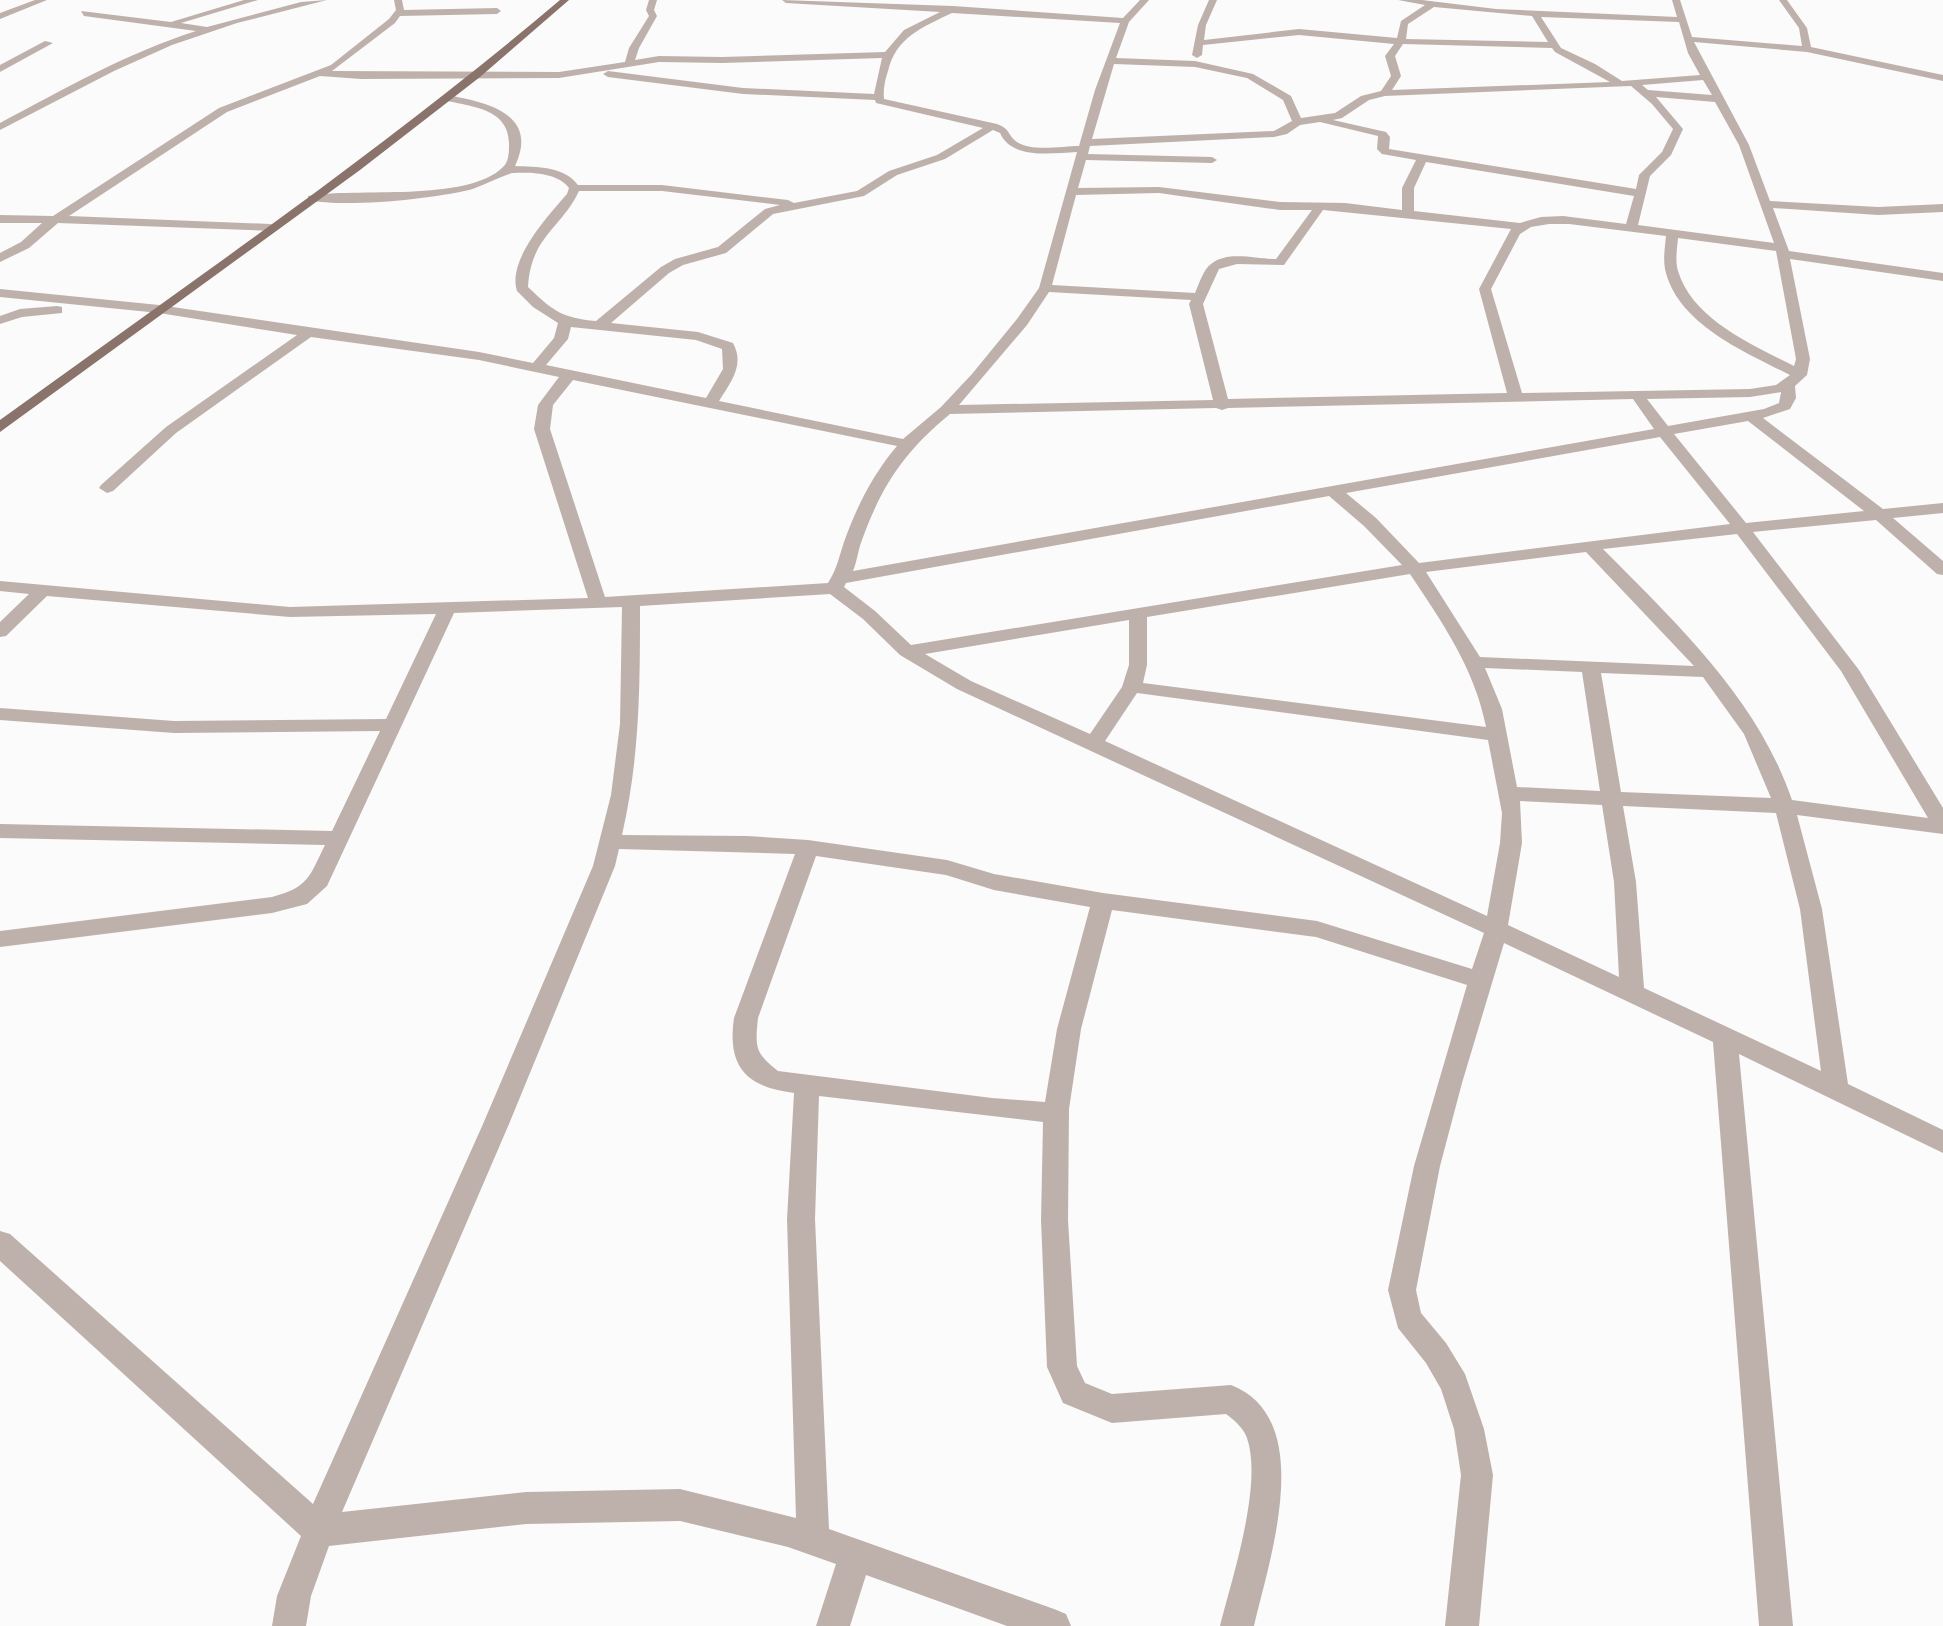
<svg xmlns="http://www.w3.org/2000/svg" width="1943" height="1626" font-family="Manrope,sans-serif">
<rect width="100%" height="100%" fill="#fbfbfb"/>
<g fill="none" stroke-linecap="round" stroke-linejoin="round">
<g fill="#beb1ac" fill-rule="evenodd">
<path d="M244,0H258L181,23L207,27L301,2L327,0L237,23L172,45L114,71L0,130V123C64,89 127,53 196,31L84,16L81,11L171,22Z"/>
<path d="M394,0H402L404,10L497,8L501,11L497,14L400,16L395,23L332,71L559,72L625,62L629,48L649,16L646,10L649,0H657L654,10L657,16L639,48L635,60L659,56L722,57L885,52L904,30L940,12L786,3L782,0L953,6L1123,18L1140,0H1149L1129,22L1116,58L1195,61L1253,74L1291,96L1301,118L1335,113L1361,96L1381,91L1391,76L1385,56L1394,44L1299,35L1203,45L1202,55L1197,58L1192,55L1198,25L1209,0H1217L1206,25L1204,40L1299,29L1397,38L1401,21L1425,5L1398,0H1422L1496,9L1677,17L1672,0H1680L1692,37L1802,46L1799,28L1779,0H1787L1807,28L1811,47L1943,75V81L1807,52L1694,42L1749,145L1770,201L1878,207L1943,204V212L1878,215L1773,208L1789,251L1943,273V281L1790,259L1810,359L1807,375L1795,386L1796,398L1790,409L1763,418L1883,509L1943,503V513L1893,518L1943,561V575L1937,574L1876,520L1753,532L1859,670L1943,808V834L1797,815L1822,909L1848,1084L1943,1130V1153L1739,1054L1793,1626H1759L1713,1042L1504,943L1462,1083L1440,1166L1416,1290L1421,1313L1446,1343L1465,1374L1484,1429L1493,1475L1479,1626H1445L1461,1475L1454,1429L1441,1389L1426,1363L1398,1328L1388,1290L1414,1166L1467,985L1316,937L1112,910L1081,1029L1069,1109L1068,1220L1077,1366L1085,1383L1112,1394L1231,1385C1318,1419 1269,1560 1254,1626H1220C1232,1578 1263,1485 1247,1438C1243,1427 1234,1420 1226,1414L1112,1423L1063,1403L1047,1367L1041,1220L1043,1122L819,1096L815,1219L829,1529L1054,1609L1066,1614L1071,1626H1007L866,1575L850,1626H816L836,1564L788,1547L680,1521L526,1524L329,1546L311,1596L306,1626H272L277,1596L301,1536L0,1261V1231L10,1234L313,1504L483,1124L593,866L611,795L620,724L622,607L454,613L327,886L307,904L272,913L0,947V931L272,897C309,887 309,877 325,845L0,838V824L332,831L380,731L174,733L0,720V708L174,721L386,719L436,614L290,617L47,596L6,636L0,637V622L29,594L0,591V581L290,607L588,598L534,429L538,405L559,377L479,360L311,337L176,433L113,491L107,493L99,488L101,485L166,427L297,335L159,313L0,297V289L159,305L479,352L533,363L554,338L558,323L533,307L517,291C507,260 548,216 567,194L569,188C558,173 532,172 514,173C507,173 481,187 469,190C430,199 346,208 308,200V196C355,187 467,203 503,167C508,163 509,154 509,147C511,108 472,107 443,100L442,98L447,95C485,102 540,113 515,166C537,167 564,166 578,185H662L788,200L794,203L857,191L889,171L937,155L983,128L876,103L875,100L743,94L608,77L603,74L608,71L743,88L874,94L882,58L722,63L659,62L559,78L361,79L320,76L227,112L69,216L270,224L274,225V231L58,223L29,248L0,262V253L21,242L42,223H0V215L53,216L219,108L331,65L389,19L396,10ZM1434,7L1532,16L1548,42L1406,39L1408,24ZM952,13L1120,23L1095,90L1079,146C1063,146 1031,152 1017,142C1007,135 1011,129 997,124L884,99C883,89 885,80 888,71C896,37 923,27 952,13ZM1541,17L1679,22L1688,53L1700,75L1622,81L1595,64L1561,48ZM1403,44L1552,48L1555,52L1610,82L1392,90L1401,76L1395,56ZM1114,64L1195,67L1247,78L1283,100L1292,121L1274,131L1092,139ZM1703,80L1712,95L1648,90L1642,85ZM1631,86L1652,104L1673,129L1662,152L1639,175L1636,189L1389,149L1390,137L1386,132L1333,120L1342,118L1369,100L1385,96ZM1656,97L1715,102L1739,145L1774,243L1638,225L1650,176L1671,155L1683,129ZM1320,122L1378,136L1377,149L1382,154L1416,160L1402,188V210L1345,203L1280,202L1159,187L1078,188L1086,160L1212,163L1217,160L1212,157L1088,154L1090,146L1274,137L1287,134L1300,125ZM993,130L1000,133C1012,160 1052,153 1077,152L1039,288L1017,319L972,374L941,407L903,439L719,401C731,382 745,365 733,343L698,332L611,323L669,273L683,265L726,253L773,214L864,196L897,175L945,159ZM1426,162L1634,196L1626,224L1563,216L1541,217L1520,223L1414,211V188ZM579,191H662L780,205L765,209L718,247L675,259L661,267L596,321C562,318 553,311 528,287C531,236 561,229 579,191ZM1159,193L1280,210H1312L1276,259C1257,259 1227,250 1211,264C1203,270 1199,284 1195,293L1052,285L1076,195ZM1323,210L1511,229L1479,289L1507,393L1228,399L1203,304L1219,269L1237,264L1284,265ZM1549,224H1569L1666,236C1665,247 1663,258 1665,269C1677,324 1745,352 1790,375L1776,385L1750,389L1522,393L1491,289L1520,234L1531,227ZM1678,238L1776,251L1796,359L1794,366C1753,345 1693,320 1678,271C1675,261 1677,249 1678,238ZM1049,292L1191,300L1189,304L1213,400L959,405L1027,325ZM571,327L696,340L722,349L723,369L706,398L546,365L568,339ZM573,380L897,446C873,474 856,508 844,542C839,557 837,569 828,583L605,597L550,429L553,405ZM1781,392L1779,403L1764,409L1668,426L1647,399L1750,397ZM1633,399L1654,429L853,571C857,562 858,550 862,540C882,485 904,452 950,414L1216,408L1222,410L1228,408ZM1748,421L1864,511L1746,523L1674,434ZM1660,437L1730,524L1419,563L1376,518L1346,493ZM1329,496L1364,526L1402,565L911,645L875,611L844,587L846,583ZM1737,534L1841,671L1928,818L1792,800C1757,698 1677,624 1603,549ZM1586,552L1694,666L1480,657L1426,572ZM1410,574C1442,622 1475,669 1486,727L1143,683L1147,665V617ZM830,594L863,619L900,655L957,689L1484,933L1472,969L1317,921L1103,893L994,874L947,860L808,840L747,836L622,835C640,756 640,686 640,606ZM1129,620V665L1122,687L1090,734L971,681L925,654ZM1485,668L1582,672L1600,791L1517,787L1502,709ZM1601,673L1703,677L1744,734L1771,798L1621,792ZM1137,693L1488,740L1502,813L1500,843L1487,916L1105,741ZM1520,801L1602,805L1614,882L1619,977L1508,925L1522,843ZM1623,806L1776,813L1800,909L1821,1071L1644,988L1636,882ZM619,849L795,854L734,1018C727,1067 746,1087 794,1093L787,1219L796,1518L680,1489L526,1492L342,1512L509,1124L615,866ZM816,856L946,875L994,890L1090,907L1057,1029L1045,1102L992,1098L778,1071C755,1053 755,1047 758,1018Z"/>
<path d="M45,41L53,43L0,72V65Z"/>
<path d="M57,306L62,307V313L22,317L0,324V316L20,309Z"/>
</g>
<path fill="#beb1ac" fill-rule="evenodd" d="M35,0H47L0,19V13Z"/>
<path fill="#8a736a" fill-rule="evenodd" d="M560,0H569L480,77L360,170L0,432V420C189,283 382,151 560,0Z"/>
</g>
</svg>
